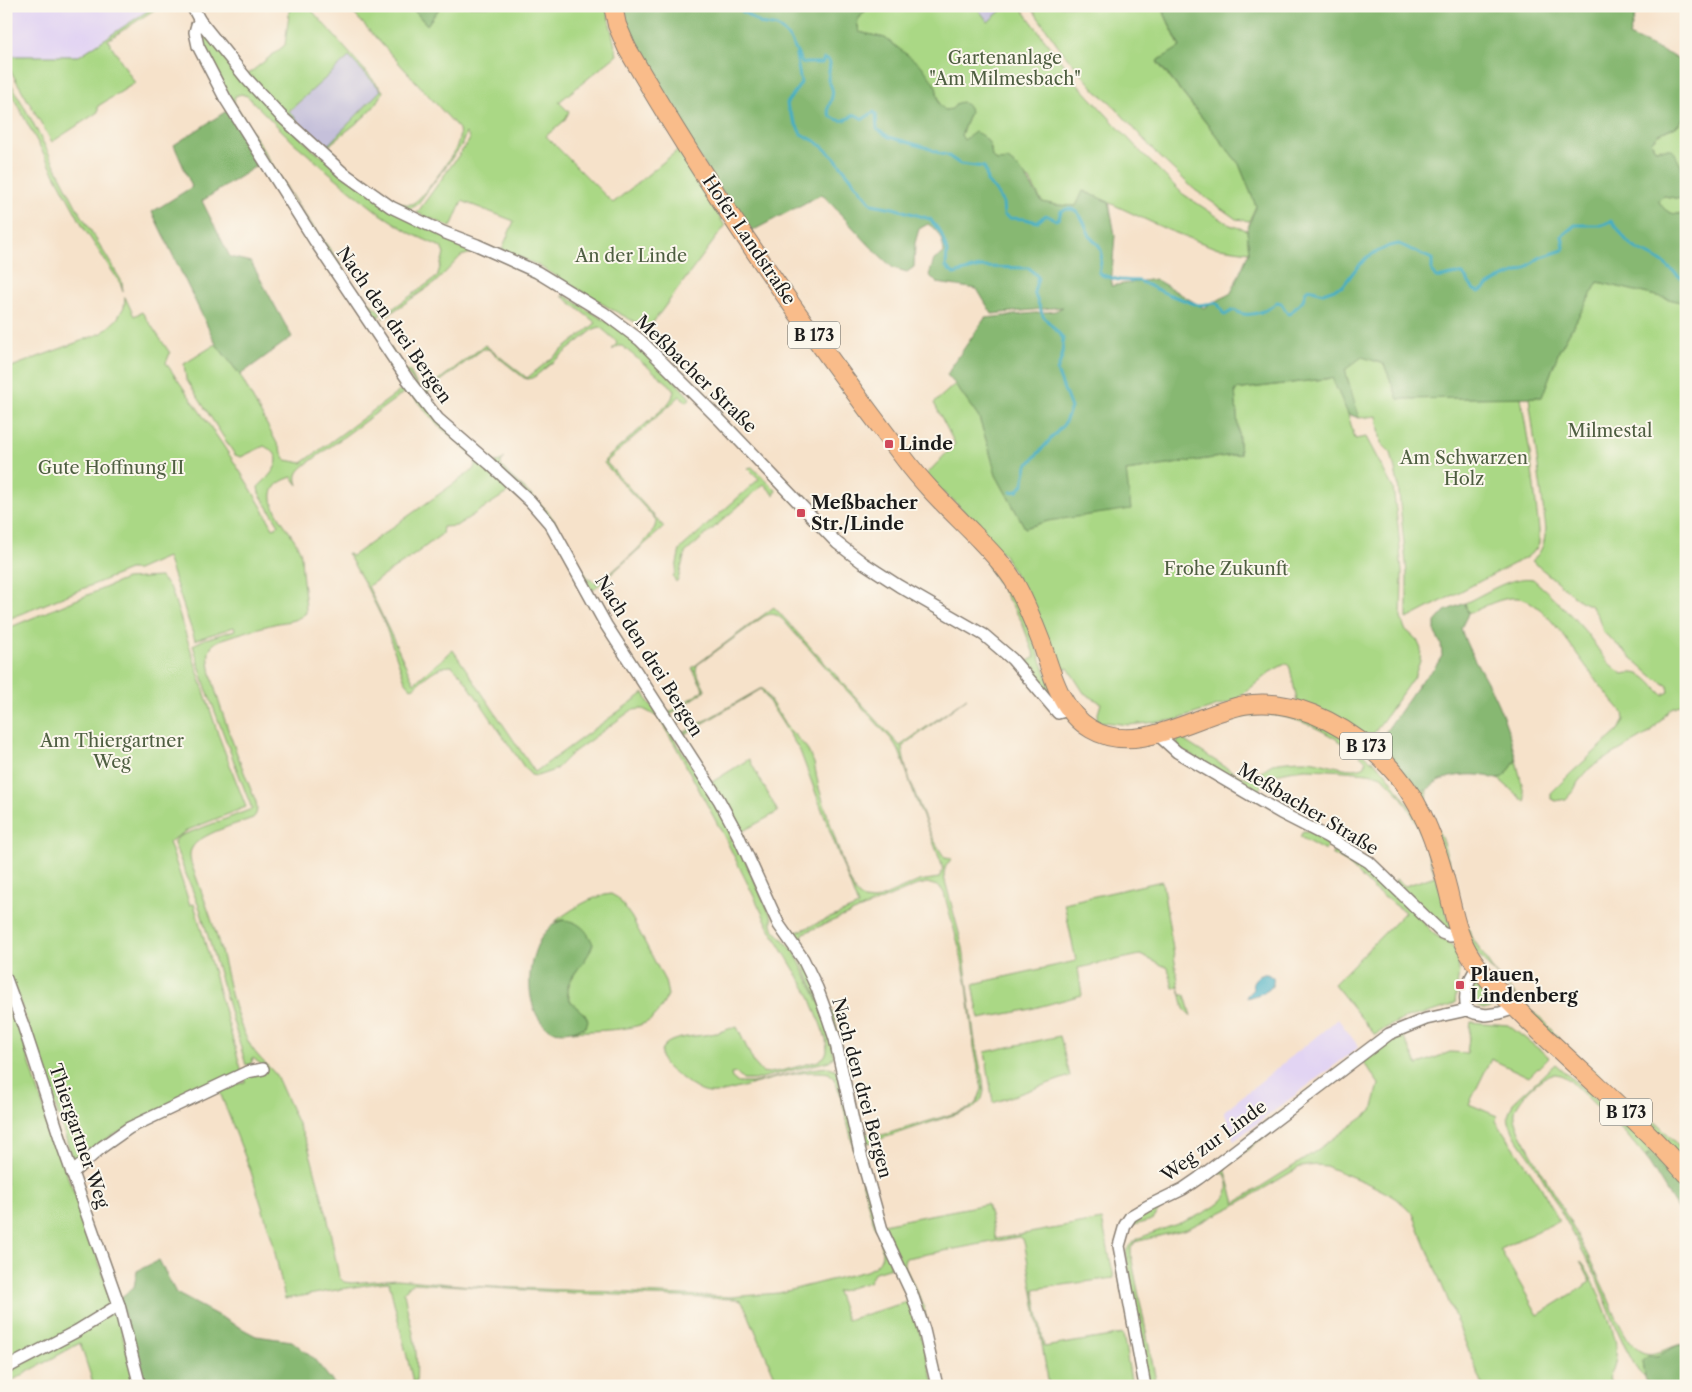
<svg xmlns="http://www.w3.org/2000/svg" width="1692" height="1392" font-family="'Libre Caslon Text',serif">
<rect width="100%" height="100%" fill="#fbf7ec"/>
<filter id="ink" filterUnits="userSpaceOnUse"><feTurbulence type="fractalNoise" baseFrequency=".02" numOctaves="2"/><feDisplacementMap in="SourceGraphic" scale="10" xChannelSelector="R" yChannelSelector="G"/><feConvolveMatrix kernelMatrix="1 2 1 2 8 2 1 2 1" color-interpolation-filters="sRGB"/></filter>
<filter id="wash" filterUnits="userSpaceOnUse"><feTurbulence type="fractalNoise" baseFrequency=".0096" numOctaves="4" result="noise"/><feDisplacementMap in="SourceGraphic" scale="20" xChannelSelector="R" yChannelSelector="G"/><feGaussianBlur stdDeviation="1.12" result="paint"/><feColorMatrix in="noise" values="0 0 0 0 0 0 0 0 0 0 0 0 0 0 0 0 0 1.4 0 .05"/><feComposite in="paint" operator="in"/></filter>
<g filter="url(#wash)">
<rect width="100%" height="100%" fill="#f6e2ca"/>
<g fill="#e2d4f3">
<path d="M16,6H155L78,56H6V14Z"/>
<path d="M1338,1019L1359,1047L1234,1141L1224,1111Z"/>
</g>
<g fill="#c5c0da">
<path d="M976,6H1006L988,22Z"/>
<path d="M349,56L381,90L325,148L289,112Z"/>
</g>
<g fill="#aad885" stroke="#637a50" fill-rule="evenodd">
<path d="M155,6H160L108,40L135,83L98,106V112L52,142L6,63V56H79Z"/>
<path d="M290,6H308L383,91C377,111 348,129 333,142L327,148L328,151C341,162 398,210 411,204C420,201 436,178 442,170C450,157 462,145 459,129L347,6H410L427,25L441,6H606L617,55L559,102L569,112L564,121L546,136L613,203L678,150L725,226L648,329L611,309L539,266L502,249L514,221L462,201L451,227L417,213L469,141V137L466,133L461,146L417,205L408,210C386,205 341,165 324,149V146L326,147L381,90L349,57L289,111L298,121C286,119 257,85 247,75L285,45Z"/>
<path d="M865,6H976L988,22L1006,6H1020L1077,83L1139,150L1183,194L1230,225L1247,230L1249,252L1213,247L1168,230L1084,191L1076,206L1056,205L1042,202L1030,180L991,157V147L968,138L964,140L961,135L970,112L957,104L952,110H945L939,104L936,86L885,38L859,32L857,21L867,9Z"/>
<path d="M1030,6H1161L1180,48L1157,62L1239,164L1256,206L1249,221L1236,219L1195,190L1157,154L1110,102L1096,91L1062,51Z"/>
<path d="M204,35L208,36L313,150L457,246L468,251H479L461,256L436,282L382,319L388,312L437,277L444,254L441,247L410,233L379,213L351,191L293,142L247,96L241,94L235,96L234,102L242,116L298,206L332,252L355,289L381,313L379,317H377L368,304L363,303L357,297L246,127L201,41V37Z"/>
<path d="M6,75L31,119L76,206L122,282L123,292L120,283L85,230L6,84Z"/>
<path d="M1686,115V175L1662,148L1655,149L1651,142L1658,134L1677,126Z"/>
<path d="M1664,196L1686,200V213C1671,216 1665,212 1657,200Z"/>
<path d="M1598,282L1677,301L1686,304V707L1680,705L1671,708L1651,732L1591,767L1578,782L1574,790L1566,799L1556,801L1551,799V793L1570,774L1619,730L1624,720L1623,713C1610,698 1597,682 1585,665C1572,648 1542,600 1519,598C1502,596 1484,607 1468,614L1465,603C1485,594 1512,575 1533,579C1551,595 1569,612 1585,631C1598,647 1604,663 1623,674C1644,669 1649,682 1663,695L1669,692L1668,686L1652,676L1603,632L1598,616L1591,606L1580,601L1532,561C1543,550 1544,544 1546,529L1529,397H1542L1559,351Z"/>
<path d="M562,296H566L626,334L650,352L658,368L668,373L690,398L687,402L680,396L606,462L664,527L592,591C578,568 567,542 551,521C533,497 510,478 488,458C495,463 498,463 505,458L501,462V466C515,483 534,495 548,512C564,533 573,557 588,578L596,583L601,581C614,569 658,537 656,520L604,463L605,460L667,405L672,398L674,391L670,385L622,346H618L612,350L617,343L614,339L600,327L594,329L533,378L528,379L524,378L488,349H483L430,389L426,396L431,405L482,453C442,425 415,386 389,346L406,371L409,370C414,378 416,385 422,393L485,345L527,378L596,323Z"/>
<path d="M125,297L134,316L142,312L170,353L166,363C203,417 243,470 273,528L279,525L259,493L258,487C265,480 284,464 274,453C272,450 267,448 264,446L241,457L235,455L186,379L184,364L216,344L240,375L286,460L302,463L408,385L507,486V493L456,526L443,527L442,534L410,558L368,586L414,683L453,650L535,772L644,693L649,703L654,707L729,824L731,841L742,854L772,918V924L774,930L794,951L824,1012L834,1057L829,1061L754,1080H743L736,1073L731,1074L732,1078L738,1083H752L810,1069L829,1067L835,1069L838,1075L891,1267L875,1272L869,1282L837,1292L847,1320L910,1301L904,1278L935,1386H779L745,1307L741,1301L735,1299L590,1294L414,1283L409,1286L404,1292C406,1308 411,1322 414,1338C417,1354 417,1370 416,1386H414L389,1282L377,1283L285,1299L272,1239L251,1172L219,1090L245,1082L246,1077L264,1067L253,1058L251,1064L246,1065L200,909L174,844V841L180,836L252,809L206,688L193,645L205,639L235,630L234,627L195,640L167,557L137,570H129L6,620V369L102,333L117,319L124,307ZM406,391L409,392L437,424L474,457L476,463L473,470L355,554L352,556L347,553L364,582L384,622L405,681L411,688L414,687C426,677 435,666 452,666L462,676L524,767L531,775L537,776L555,770L571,754L632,710L643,709L658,717L675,745L725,838L771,931L809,994L826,1039L827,1052L824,1057L818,1061L785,1070L769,1073L762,1072L754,1063L737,1027C728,1028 720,1033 711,1034C698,1037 663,1035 661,1053C660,1064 671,1071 679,1076C687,1082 698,1092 709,1093C717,1094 727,1091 735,1089C764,1082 800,1068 829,1073L834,1079L840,1093C850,1133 860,1173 870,1212C874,1225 882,1239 882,1252C882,1263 874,1267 866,1271L779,1293L730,1297L470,1286L397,1279L352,1283L344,1282L339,1277L327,1215L308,1146L276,1075C267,1064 256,1056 249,1043C234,1016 229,984 222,955C214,924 202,893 191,863C190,858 189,853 192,848C199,834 237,824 253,818C258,813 257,809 256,802C246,778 204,673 209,652C211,644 218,640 226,638C240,633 255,629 270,625C283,621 295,623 306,613C306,599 303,585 302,571C301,564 302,557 300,551C292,527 246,491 292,477L298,485C295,476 297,472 304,466Z"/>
<path d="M1362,356L1384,364L1398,399L1521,397L1530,453L1539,530V543L1536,549L1527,557L1407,619V574L1398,483L1391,453L1381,443L1377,416L1359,418L1345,370Z"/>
<path d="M1333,378L1348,414L1355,439L1366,437L1393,488L1398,526L1402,573L1401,618L1405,629L1417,640L1421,649L1420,661L1415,675L1374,733L1360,736L1297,701L1290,668L1287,663L1270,672L1236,700L1176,720L1129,725L1096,721L1101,703L1084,693L1068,668L1061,670L1025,592L1004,555L953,500L923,478L955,444L934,403L955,384L979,418L989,449L996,475L1025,528L1048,521L1126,471L1240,454L1235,390Z"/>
<path d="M752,467L776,490L774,495L764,484L685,553L678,580L676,582L673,576L675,573L680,549L759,479L748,468Z"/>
<path d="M992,559L1016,594L1058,705L1023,664L1035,657L1021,620L988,567Z"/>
<path d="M160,577L171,589L218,734L246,807L188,830L169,842L190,905L194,904L242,1072L108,1138L73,1160L25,1016L6,966V629L126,579Z"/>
<path d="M774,607L900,746L967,698L902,747C905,777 927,833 945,858L952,859C946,864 944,869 944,877L963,948L975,1042L983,1080L984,1091L982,1099L972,1109L868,1143L864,1142L860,1131L839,1046L790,935L858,906L800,751L761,689L682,736L681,732H685L760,689H763L787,727L806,747L814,763L819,788L845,870L855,892L864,900L873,901L919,881L939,878L943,868L899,751L892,740L791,629C783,620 776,609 763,617L697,665L696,671L705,689V691L671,714V718L667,714L704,690L692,668ZM927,883L940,887L944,893L959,947L967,985L974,1047L982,1089L979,1097L975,1104L969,1109L886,1134C869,1138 865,1135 857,1120L834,1017L824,991L801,949L800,940L804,933L915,886Z"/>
<path d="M1246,711H1286L1335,732L1384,770L1418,818L1451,927L1449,930H1445L1395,884L1396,879L1405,886L1435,876C1425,841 1411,799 1381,776C1376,772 1315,769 1305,769C1297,770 1285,771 1278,774C1268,778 1261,785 1257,794L1177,747L1178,734ZM1263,714C1294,716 1318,727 1344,744C1352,749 1360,754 1366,761L1365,766C1349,775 1323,760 1305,760C1299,760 1281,761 1275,763C1257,770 1260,783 1238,775L1186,742L1185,739L1186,737C1211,727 1236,716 1263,714Z"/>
<path d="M749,759L778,812L741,832L712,782Z"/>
<path d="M1516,760L1526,801L1525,802L1501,781L1497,779C1506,776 1511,768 1516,760Z"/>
<path d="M1428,790L1427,800L1431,815L1441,837L1449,861L1461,911L1472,937L1495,973L1530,1010L1545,1022L1556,1036L1622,1096L1660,1126L1686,1154V1166L1565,1051L1471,947L1418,792Z"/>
<path d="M1303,831H1308L1330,841L1325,851L1300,837Z"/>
<path d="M1337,846L1367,864L1434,934L1453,946L1458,960L1459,971L1455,1003C1441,1011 1425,1013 1410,1017C1397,1021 1386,1028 1375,1035L1334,984L1405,912L1373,889L1346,862L1332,854Z"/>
<path d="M1162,881L1179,987L1181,995H1185L1191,1016L1184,1009L1179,987L1173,988L1168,968L1140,955L1078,968L1082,995L1027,1010L979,1019L973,984L1076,961L1064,903Z"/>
<path d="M611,894L618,898L632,918L665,981L668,995C664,1003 659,1012 653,1018C638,1032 593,1030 572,1032L586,1027L585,1014C556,995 570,980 586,958L563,920L554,922C570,911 590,896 611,894Z"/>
<path d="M1474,985L1494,1006C1483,1014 1474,1006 1471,994Z"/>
<path d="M6,993L19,1028L56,1148L83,1214L111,1298L105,1308L76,1329L6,1362Z"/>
<path d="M1471,1022L1508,1025L1549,1057L1529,1077L1491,1059L1469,1104L1497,1116L1496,1121L1541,1187L1559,1221L1500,1249L1538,1315L1591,1282L1580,1261C1590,1268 1615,1331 1616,1345C1617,1358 1615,1367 1609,1378L1612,1386H1483L1413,1214C1393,1190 1355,1179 1326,1166L1316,1165L1300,1167L1234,1206L1187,1229L1135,1242L1131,1248V1256L1157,1386H1148L1126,1252C1128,1247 1131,1243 1136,1240C1155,1229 1226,1214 1228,1189C1229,1184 1227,1179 1225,1174L1218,1173L1179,1198L1162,1206L1152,1220L1134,1225L1129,1228L1138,1216L1191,1189L1228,1164L1267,1132H1270L1225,1168L1235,1203L1303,1160L1372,1111L1379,1084L1361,1059L1380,1046L1402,1034L1418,1066L1422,1063L1450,1052L1467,1053Z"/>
<path d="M1060,1036L1070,1076L993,1103L985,1052Z"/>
<path d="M1555,1064L1620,1120L1653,1152L1686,1190V1194L1651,1155L1646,1156V1158L1625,1133L1569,1080C1565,1077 1560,1074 1554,1074C1542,1074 1517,1100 1515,1112C1514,1119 1518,1125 1520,1132C1549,1187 1583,1240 1608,1298C1614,1312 1627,1346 1642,1352C1655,1358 1671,1344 1686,1344V1345C1675,1346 1668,1352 1659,1355C1652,1357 1649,1355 1643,1359L1645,1378L1638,1371L1625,1347L1616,1327L1595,1274L1551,1193L1531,1158L1514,1134L1509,1122L1508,1116L1513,1103Z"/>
<path d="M987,1204L996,1239L1102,1220L1114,1278L1034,1289L1044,1347L1123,1334L1132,1386H1049L1025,1246L1023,1239L1019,1237L906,1258L904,1261V1265L924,1307L926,1318L883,1224Z"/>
<path d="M113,1312L117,1314L136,1386H94L80,1343L6,1384V1373Z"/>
</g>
<g fill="#87b872" stroke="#526a47">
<path d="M410,6H441L427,25Z"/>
<path d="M622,6H865L867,8L857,21L859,32L885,38L922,66L936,86L939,104L945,110L952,109L957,103L962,102L969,107L970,112L961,135L964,140L975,132C987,137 991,143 992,157L997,161L1008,160C1027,173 1029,184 1042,202L1056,205L1076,206L1083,191L1109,202L1115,235L1111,286L1155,279L1204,308L1231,293L1249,252L1247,230L1256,206L1239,164L1157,61L1180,47L1161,6H1279L1280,9L1285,6H1638L1629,36L1686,62V115L1677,126L1658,134L1651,142L1655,149H1672L1686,175V200L1664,196L1658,200C1665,212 1671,216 1686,213V304L1677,301L1598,282L1559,351L1542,397L1398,399L1384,364L1362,357L1345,370L1359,418L1348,414L1332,378L1235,390L1240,454L1126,471L1131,509L1048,521L1025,528L996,475L989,449L979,418L955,384L947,375L952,366L985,318L1055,311L1063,307L992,314L977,289L937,283L929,275L934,260L944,253C943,240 939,231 928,224L919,229L915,243L914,267L907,272L893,268L870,246L822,194L752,231H747L642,68L628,31Z"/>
<path d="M228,110L261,163L202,201L230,257L251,262L292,337L240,375L216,344L152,212L192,187L174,145Z"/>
<path d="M1465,603L1468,614L1461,628C1466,647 1477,663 1486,680C1500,705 1510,732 1516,760C1512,766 1505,779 1497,779C1493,779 1489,776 1486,776C1470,773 1437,775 1428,790L1418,792L1380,749V740L1420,682L1435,667L1442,656L1441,644L1435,633V622L1445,611Z"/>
<path d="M563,920C579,921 587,930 593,944C591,949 589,954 586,958C579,970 560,985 570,1000C575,1008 584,1011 588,1020L586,1027C574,1031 556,1036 545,1026C519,1002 527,931 563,920Z"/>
<path d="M1648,1154H1651L1686,1194V1223L1646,1158Z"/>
<path d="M159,1260L176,1293L256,1336L292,1341L314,1359L336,1386H142L120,1298L134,1287L137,1271Z"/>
<path d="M1678,1345H1686V1386H1649L1645,1378L1643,1360L1648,1355L1657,1356Z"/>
</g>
<path fill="#44aec3" stroke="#306570" d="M1261,974H1267L1273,977C1276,993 1257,994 1247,998V995L1253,989C1251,982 1255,978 1261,974Z"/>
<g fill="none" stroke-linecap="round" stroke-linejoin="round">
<g stroke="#44aec3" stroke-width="3">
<path d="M741,6L742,12C750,14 754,21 762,24C767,26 772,25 777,27C790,33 796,52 802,63H822L824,59L828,60L830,63L828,80C836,93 832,96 828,109L830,116C840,122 845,122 853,115H856L863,119L874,112L876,114L877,129L889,137L928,148L941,154L947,155L960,164L984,167L986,172L987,182L995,190L1003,203L1004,215L1009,218L1025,219L1037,222L1046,215L1056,220L1059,218L1061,211C1081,202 1084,226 1091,238C1094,242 1100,244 1101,250C1103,257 1100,265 1099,273L1102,275L1119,280L1139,281L1167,294L1198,305L1216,303L1218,304L1223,313L1225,315C1239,306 1232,312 1243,314C1255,316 1269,310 1277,302L1281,303L1288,314L1291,313L1303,300L1306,291L1309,289L1323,293L1343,286L1355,270L1367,257L1389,246L1399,244L1432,259V272L1436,277C1446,279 1453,272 1463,274L1474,290L1479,292L1497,280L1523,270L1539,258L1563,250L1564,247L1562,236L1575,225H1602L1611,221C1615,223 1623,237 1628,242C1636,251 1649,254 1659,260C1667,265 1673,272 1680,277L1686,278"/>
<path d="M796,55L801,83L787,103L788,109L801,134L817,142L834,157L872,204L893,208L930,219L941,233L947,251L946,267L954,274L980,267L1029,268L1038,277L1034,292L1043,316L1063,338L1062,357L1057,371L1071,408L1064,424L1027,466L1023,484L1018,491L1011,492"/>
</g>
</g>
</g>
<g filter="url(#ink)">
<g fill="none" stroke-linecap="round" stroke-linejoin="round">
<defs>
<g id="minor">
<path d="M192,6L200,21L246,78L281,116L342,172L391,207L443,232L477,245L537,272L604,313L640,340L719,419L837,543L862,562L899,586L984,635L1012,659L1058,713L1069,710"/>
<path d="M200,21L197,25L195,32L198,46L225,98L315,241L408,380L438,419L490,464L530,501L550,524L606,625L719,800L738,835L779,925L803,959L817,988L828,1018L835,1039L859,1148L882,1230L912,1294L924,1330L937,1386"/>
<path d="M1157,734L1177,752L1281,813L1326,836L1369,862L1442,933L1450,936L1459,935"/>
<path d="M6,979L23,1025L64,1150L119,1305L140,1386"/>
<path d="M1467,1010C1463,992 1468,981 1478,966"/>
<path d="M72,1173L102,1147L129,1128L247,1072L263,1069"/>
<path d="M6,1368L77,1331L119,1305"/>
<path d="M1145,1386L1119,1246L1125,1225L1131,1216L1148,1206L1183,1189L1199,1178L1389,1034L1426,1019L1467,1010L1475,1013L1486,1015L1500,1013L1516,1008"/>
</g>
<path id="primary" d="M613,6L617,25L627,48C709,191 804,327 904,458C924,485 948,508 972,532C987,548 1004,564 1015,583C1026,602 1034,624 1042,644C1052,675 1061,711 1091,729C1137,757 1197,714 1244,705C1291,697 1339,722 1374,752C1418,790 1434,835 1448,890C1454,915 1458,938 1473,960C1491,985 1514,1006 1536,1028C1586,1077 1640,1121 1686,1174"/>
</defs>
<use href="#minor" stroke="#897f73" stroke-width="14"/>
<use href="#primary" stroke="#897f73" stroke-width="20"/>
<use href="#minor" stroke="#fff" stroke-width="11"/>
<use href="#primary" stroke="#f9bc8a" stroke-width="18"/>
</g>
</g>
<g fill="#d1495b" stroke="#fbf7ec" stroke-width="2">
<rect x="884" y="439" width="10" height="10" rx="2.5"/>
<rect x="796" y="508" width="10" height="10" rx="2.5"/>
<rect x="1455" y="980" width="10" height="10" rx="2.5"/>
</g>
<g text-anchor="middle" stroke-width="4" stroke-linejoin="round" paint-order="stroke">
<g fill="#fbf7ec" stroke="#5f5e5a" stroke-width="1">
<rect x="788" y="321.5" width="52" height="27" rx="4"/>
<rect x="1340" y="732.5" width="52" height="27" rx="4"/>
<rect x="1600" y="1098.5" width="52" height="27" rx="4"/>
</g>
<g font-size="16" font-weight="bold" fill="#1c1c1c">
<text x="814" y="341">B 173</text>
<text x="1366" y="752">B 173</text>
<text x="1626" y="1118">B 173</text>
</g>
<g font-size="18" fill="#4e5e41" stroke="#fbf7ec">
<text x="1005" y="64">Gartenanlage<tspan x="1005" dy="21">"Am Milmesbach"</tspan></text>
<text x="631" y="262">An der Linde</text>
<text x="1610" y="437">Milmestal</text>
<text x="1464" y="464">Am Schwarzen<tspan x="1464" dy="21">Holz</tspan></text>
<text x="111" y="474">Gute Hoffnung II</text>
<text x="1226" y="575">Frohe Zukunft</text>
<text x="112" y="747">Am Thiergartner<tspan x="112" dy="21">Weg</tspan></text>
</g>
<g font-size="18" fill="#1c1c1c" stroke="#fbf7ec">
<text transform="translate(749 240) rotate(56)" y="6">Hofer Landstraße</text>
<text transform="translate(394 325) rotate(55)" y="6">Nach den drei Bergen</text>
<text transform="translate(696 374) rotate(44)" y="6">Meßbacher Straße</text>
<text transform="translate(649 656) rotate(58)" y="6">Nach den drei Bergen</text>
<text transform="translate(1308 809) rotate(31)" y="6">Meßbacher Straße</text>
<text transform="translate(862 1088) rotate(75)" y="6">Nach den drei Bergen</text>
<text transform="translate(79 1136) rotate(71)" y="6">Thiergartner Weg</text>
<text transform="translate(1214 1141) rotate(-36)" y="6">Weg zur Linde</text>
</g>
<g font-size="18" font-weight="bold" fill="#1c1c1c" stroke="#fbf7ec" text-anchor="start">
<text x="899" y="450">Linde</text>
<text x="811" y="509">Meßbacher<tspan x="811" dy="21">Str./Linde</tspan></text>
<text x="1470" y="981">Plauen,<tspan x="1470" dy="21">Lindenberg</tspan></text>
</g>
</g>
<rect width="1692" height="1392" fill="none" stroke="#fbf7ec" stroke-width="25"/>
</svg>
